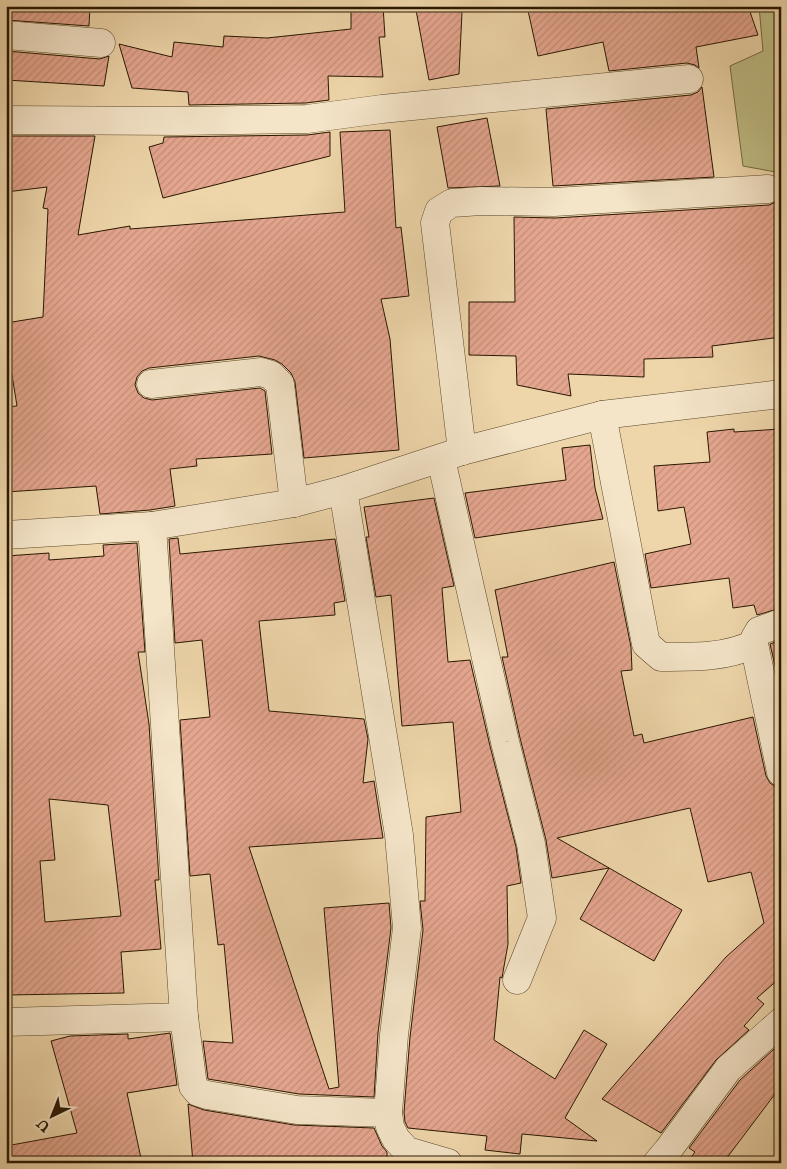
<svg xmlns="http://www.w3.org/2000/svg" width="787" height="1169" font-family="'IM FELL English',serif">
<defs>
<pattern id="building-hatch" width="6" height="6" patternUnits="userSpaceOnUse" patternTransform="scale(1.25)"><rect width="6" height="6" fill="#e5a68f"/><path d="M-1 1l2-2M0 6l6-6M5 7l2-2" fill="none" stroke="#c48e7a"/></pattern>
</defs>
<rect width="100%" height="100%" fill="#eed6aa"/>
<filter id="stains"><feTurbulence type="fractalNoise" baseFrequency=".004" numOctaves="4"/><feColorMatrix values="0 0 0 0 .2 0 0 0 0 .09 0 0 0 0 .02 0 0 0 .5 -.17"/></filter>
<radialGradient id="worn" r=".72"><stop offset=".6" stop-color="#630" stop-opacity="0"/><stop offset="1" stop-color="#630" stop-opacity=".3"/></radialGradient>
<path fill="#bfbc84" stroke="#746a42" d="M759,6H781V173L743,166L730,66L763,51Z"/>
<g fill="url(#building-hatch)" stroke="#291700" fill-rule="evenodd">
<path d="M6,6H90L89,26L6,20Z"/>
<path d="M351,6H383L385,37H379L383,77L328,76L329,100L306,103L189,105L188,92L132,88L119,44L172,57L174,42L223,47L224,36L267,38L351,29Z"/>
<path d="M527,6H748L758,35L696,47L699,68L695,65L687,63L609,71L603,42L538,56Z"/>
<path d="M416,10L462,12L459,74L429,80Z"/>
<path d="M6,51L100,59L109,56L104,86L6,80Z"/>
<path d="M702,87L714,177L553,186L546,109L691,95L698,92Z"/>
<path d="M487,118L500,186L448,188L437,127Z"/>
<path d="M390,130L396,228L401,227L409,296L381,299L390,339L399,450L304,458L295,382L291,373L282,364L275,360L259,356L149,368L142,371L137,377L135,385L138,393L144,398L152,400L260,388L265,391L272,454L196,459L197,466L170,469L175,506L150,510L100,514L96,486L6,492V407L17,406L6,338V323L43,317L48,209L43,208L47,187L6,192V136H95L78,235L130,226V229L345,212L340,132Z"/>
<path d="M330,132V156L163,198L149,147L163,143L164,137L307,135Z"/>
<path d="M781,198V337L712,346L713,357L644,359V377L568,374L571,396L517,385L516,356L469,355V302H515L514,217L555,218L769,205L776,202Z"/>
<path d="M734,429V432L781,429V608L757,615L754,605L733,608L729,578L651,588L645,554L691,544L684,507L658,511L654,466L710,462L707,432Z"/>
<path d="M590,445L595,488L603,519L475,538L465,493L566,480L562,448Z"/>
<path d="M434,498L454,586L442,588L448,662L470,660L490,746L516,847L521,883L507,886L508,944L503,972L502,978L500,977L494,1040L555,1079L584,1030L607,1044L565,1118L597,1141L522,1134L520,1154L485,1150L487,1136L408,1128L405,1122L404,1112L410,1037L423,930L420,901H425L426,817L461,812L453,722L402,726L391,595L376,597L366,537H369L364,507Z"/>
<path d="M178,538L180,554L335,539L345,601L334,603L335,615L259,621L269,711L364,719L368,739L363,783L374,781L383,838L249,847L329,1089L339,1087L324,908L389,903L391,928L378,1033L374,1097L299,1094L208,1079L203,1041L233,1043L224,944L218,945L210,874L190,876L180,720L210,717L202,640L175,643L169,539Z"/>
<path d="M137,543L145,652H138L149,724L159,880H155L161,949L121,952L124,993L6,995V556L49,553V560L104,556L103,545ZM49,799L108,805L121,916L45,922L40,861L55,860Z"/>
<path d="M614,562L631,647L632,670L621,671L634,736L642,734L644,743L753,717L766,776L770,783L776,787H781V977L757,998L764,1004L744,1026L749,1030L716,1060L661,1133L602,1099L726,957L764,923L751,872L708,882L690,808L557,838L682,910L654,961L580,919L609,868L552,878L546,840L520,738L502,657H508L495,590Z"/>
<path d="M781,640V670H776L770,644Z"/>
<path d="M170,1033L177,1085L127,1093L142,1163H6V1146L77,1133L51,1041L70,1036L128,1034V1039Z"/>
<path d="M774,1049L781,1054V1086L723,1163H687L695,1152L689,1148L740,1080Z"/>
<path d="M188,1104L204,1110L294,1125L374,1128L382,1146L387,1152V1163H193Z"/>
</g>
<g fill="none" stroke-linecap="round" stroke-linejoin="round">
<defs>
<g id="minor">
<path d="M6,35L101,43"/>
<path d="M6,120L181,121L307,119L382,109L689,79"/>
<path d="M151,384L261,372L271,375L280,384L294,503"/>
<path d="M602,415L646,644L661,657C692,657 725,658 754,644"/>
<path d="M462,451L435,223L439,211L452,203L481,201L554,202L768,189"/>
<path d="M441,459L505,742L531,844L542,918L517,980"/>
<path d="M343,490L399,835L407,928L394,1035L388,1113L390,1127L396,1139L407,1151L448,1163"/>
<path d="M152,526L184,1017L193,1086L198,1092L207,1095L297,1110L388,1113"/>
<path d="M6,535L152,526L294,503L343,490L462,451L602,415L781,394"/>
<path d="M781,623L759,631L755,638L754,644L781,772"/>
<path d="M6,1022L184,1017"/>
<path d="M657,1163L668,1150L728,1069L781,1022"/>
</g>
</defs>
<use href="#minor" stroke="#5a472a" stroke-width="29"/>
<use href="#minor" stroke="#f4e4c8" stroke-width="28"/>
</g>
<rect width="787" height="1169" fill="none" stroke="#eed6aa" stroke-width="25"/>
<rect x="8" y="8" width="772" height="1154" fill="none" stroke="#291700" stroke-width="2.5"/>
<rect x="12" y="12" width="762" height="1144" fill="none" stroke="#291700"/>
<g transform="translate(52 1116) rotate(223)" stroke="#f4e4c8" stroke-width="4" paint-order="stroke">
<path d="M0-4L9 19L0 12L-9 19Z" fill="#291700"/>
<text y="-8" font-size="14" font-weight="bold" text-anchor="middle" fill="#291700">U</text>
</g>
<rect width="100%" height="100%" filter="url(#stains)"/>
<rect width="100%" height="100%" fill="url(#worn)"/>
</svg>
